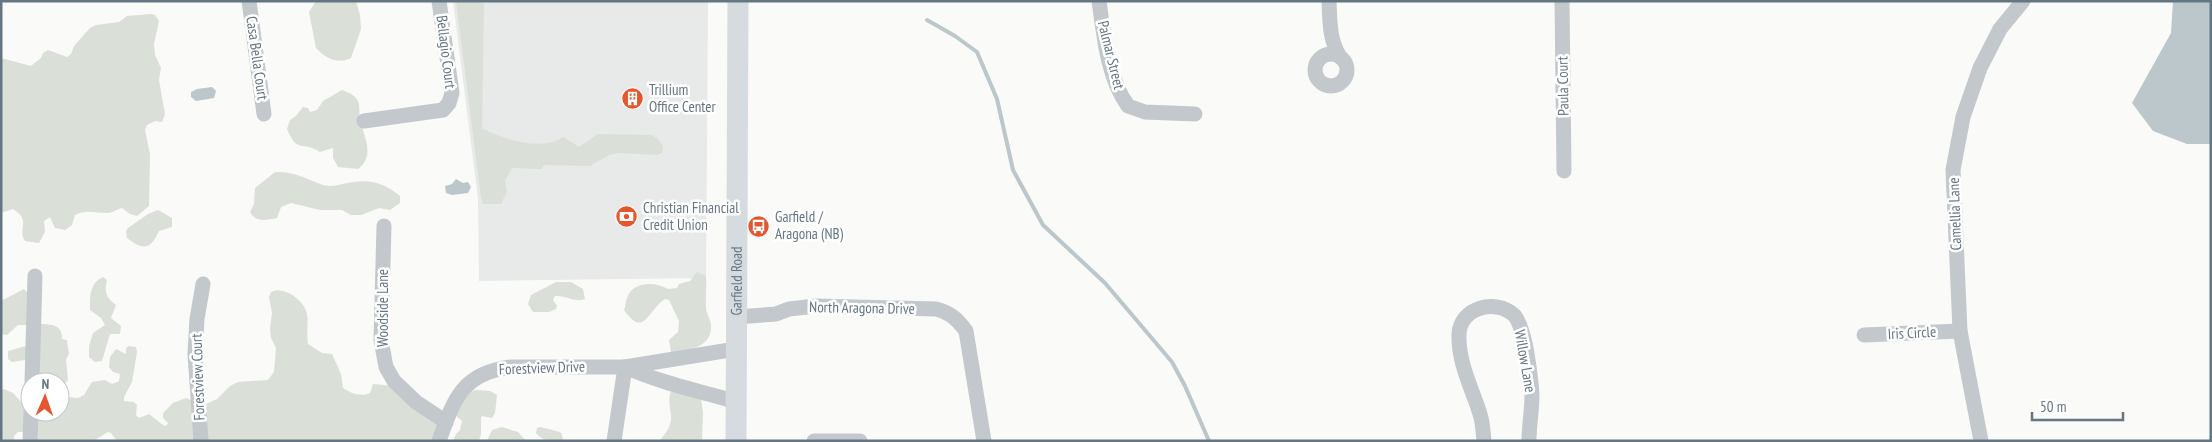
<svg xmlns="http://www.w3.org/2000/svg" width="2212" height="442" font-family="'PT Sans Narrow',sans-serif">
<rect width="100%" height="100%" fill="#fafaf8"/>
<path fill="#e8e9e9" d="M453,1H708L706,278L479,281L478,199Z"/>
<g fill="#dadfd7">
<path d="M316,1H356L360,15L361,29L351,58C338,65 325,58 316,48L309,12Z"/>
<path d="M456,1H484L482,128C502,139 544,152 563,137L579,147L598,134L652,135L658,139L663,146L662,153L657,155L619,153L609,155L590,166L544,165L541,169L512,168L505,181L507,191L501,204H483L481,198Z"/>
<path d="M151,14L155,15L159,21L154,44L155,55L161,68L159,80L165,114L162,122L155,121L147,125L145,130L150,154L149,206L137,216L130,214L122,208C117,209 113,213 107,213C96,213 85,209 75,215L72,225L65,230L55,228L50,217L44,221L45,232L39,243L25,241C17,228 32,221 13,209L1,213V58L31,66L41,58L43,53L48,50L67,57L71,54L74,46L90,28L96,25L119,22L127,16Z"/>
<path d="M342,90C348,92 355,95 358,101C360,106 359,112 360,117C362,135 377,155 358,169L338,167L333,158V148L320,152C302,140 298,155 287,129L290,120L296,116L303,107L308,108L310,112L317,110L323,101Z"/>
<path d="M275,172C296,172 304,178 323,185C333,188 343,183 353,182C372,179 386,184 400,196V203L390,210L379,208L361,215H351L342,210H320L291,203L281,207L277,218C267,220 256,223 250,212L254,204L255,188Z"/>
<path d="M158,210L172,218V227L159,231C151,248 145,252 127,238L126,231L128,228L148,214Z"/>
<path d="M697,272L706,276C707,287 705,297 706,307C706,314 711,319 711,326C712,348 687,350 671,353L669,340L678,332L679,321L669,300L665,299L662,301C647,314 643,337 624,310C626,306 625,302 627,298C633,280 656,282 668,289L677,288L679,284L690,281Z"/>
<path d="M103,277L107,280C104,291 106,298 116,305L111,318L121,326L120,334H110L102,361L95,362L89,357V346L93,333L105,325L101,318L90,310C90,298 89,283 103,277Z"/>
<path d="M556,282H571L583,289L585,299C575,303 566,295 555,296L553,300L557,306L556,309L549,312H533L528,304L531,295Z"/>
<path d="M24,289L32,297L40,324C51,324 63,325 62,339L67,340L69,354L66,359L68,380L60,389V382H32L25,360L12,362L8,359V351L26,346L27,325H18L7,335L1,334V301Z"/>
<path d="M277,290C285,291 290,293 295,297C314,312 305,323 308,344L322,353L332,354L341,374L343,388C352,394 361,397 370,393L373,384L393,386L438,423L435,441H117L111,433L108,432L93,441H33L25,432H18L14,436V441H1V391L4,389L13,393L30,412H60V396L78,398L84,395L92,382L105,380L112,384L119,381L120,374L113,372L109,367L110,357L116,349L126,354V348L129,346L136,347L137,352L132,382L124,397V401L134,402L137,405L136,415L139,418L149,414L163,425L166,426L168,423L163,418V413L173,403L186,398L204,405L217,399L230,386L238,382L268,380L274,372L276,348L271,338L270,329L272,313L269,297L271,292Z"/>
<path d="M476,390L490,391L497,395L495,413L492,418L482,416L481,418V434L479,441H453L456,434L460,430L462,421L455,415L467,392Z"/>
<path d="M671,391H700L703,413L702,441H659C682,417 664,411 671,391Z"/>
<path d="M502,427L518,432L526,441H487L492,430Z"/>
<path d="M540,427L560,432L562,434L563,441C552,441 543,442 536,433L537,428Z"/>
</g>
<g fill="#bbc7cb">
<path d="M2173,1H2211V144H2187L2153,131L2132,103L2171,33Z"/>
<path d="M212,87L216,91L214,98L196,101L191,97V92L197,89Z"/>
<path d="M456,179L463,183L468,182L471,187L468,193L452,195L446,193L445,186L452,184Z"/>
</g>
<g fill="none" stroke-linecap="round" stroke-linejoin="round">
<path stroke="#bbc7cb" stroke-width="4" d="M927,20L955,36L977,52L997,99L1013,170L1043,225L1105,283L1172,362L1185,386L1209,441"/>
<g stroke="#c3c8cc" stroke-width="15">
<path d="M249,1L264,114"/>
<path d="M1099,1C1104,35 1107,77 1128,106L1145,112L1195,114"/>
<path d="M1329,1C1330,22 1329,39 1340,57"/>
<path d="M1562,1L1564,171"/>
<circle cx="1331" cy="70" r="16"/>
<path d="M364,121L443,110L449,103L452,93L439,1"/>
<path d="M384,226L381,340L386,367L394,381L416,402L446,422"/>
<path d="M736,317L776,314L789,309L816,306L936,309C951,313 957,319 966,331L984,441"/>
<path d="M1864,335L1960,331"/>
<path d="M625,367C661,383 699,391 737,402"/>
<path d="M32,382L35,276"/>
<path d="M30,441L31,412"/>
<path d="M201,441L195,354L197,319L203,284"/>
<path d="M439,441C454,399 462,373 511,367H625L736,349"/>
<path d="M614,441L625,367"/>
<path d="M814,441H860"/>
<path d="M1484,441C1483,432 1483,423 1480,414C1472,388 1458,363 1459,334C1460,308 1495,298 1514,315C1518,319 1520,326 1522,332C1527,346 1531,380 1532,395C1532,411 1529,425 1529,441"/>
<path d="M1981,441L1960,331L1953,170L1963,117L1980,68L2000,29L2023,1"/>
</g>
<path stroke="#d6dbdf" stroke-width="21" id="s1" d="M736,441L738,1"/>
</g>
<defs>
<symbol id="building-disc" viewBox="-11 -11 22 22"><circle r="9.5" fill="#e4572e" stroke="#fff"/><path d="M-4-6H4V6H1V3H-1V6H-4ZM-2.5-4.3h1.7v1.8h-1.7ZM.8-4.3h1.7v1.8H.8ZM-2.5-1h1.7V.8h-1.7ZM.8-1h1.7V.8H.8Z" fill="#fff"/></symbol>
<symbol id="bank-disc" viewBox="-11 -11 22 22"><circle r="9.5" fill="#e4572e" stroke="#fff"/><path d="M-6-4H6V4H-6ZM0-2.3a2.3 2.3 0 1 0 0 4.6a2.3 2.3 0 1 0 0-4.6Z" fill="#fff"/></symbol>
<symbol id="bus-disc" viewBox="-11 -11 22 22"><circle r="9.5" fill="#e4572e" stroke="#fff"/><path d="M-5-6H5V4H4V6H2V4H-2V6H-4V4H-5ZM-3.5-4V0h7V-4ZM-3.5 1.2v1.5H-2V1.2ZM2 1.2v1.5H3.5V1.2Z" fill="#fff"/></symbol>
</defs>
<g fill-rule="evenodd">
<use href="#building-disc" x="620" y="86" width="25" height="25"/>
<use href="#bank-disc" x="614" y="204" width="25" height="25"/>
<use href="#bus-disc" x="746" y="214" width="25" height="25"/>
</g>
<g text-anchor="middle" stroke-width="5" stroke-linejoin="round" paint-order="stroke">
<g font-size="15" fill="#657683" stroke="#fff">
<text transform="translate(446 52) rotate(83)" y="5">Bellagio Court</text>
<text transform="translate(1111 55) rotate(76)" y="5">Palmar Street</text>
<text transform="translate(257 58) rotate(82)" y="5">Casa Bella Court</text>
<text transform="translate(1563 86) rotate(-91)" y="5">Paula Court</text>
<text transform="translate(1955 214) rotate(-92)" y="5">Camellia Lane</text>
<text dy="5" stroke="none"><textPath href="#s1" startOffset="160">Garfield Road</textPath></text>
<text transform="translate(383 308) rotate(-90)" y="5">Woodside Lane</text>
<text transform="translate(862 308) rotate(1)" y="5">North Aragona Drive</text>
<text transform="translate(1912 333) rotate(-3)" y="5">Iris Circle</text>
<text transform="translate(1525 361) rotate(80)" y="5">Willow Lane</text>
<text transform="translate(542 368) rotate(-2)" y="5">Forestview Drive</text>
<text transform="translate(198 377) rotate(-92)" y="5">Forestview Court</text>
</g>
<g font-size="15" fill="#657683" stroke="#fff" text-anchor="start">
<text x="649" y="95">Trillium<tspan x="649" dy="17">Office Center</tspan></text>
<text x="643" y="213">Christian Financial<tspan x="643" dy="17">Credit Union</tspan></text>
<text x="775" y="222">Garfield /<tspan x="775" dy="17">Aragona (NB)</tspan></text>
</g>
</g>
<rect width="2212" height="442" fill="none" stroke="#657683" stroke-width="5"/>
<g transform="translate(45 397) rotate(2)"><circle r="24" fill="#ffffff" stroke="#c1c8cd"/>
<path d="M0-4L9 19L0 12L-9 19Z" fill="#e4572e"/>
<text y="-8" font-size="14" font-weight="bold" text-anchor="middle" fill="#657683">N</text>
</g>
<path d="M2032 412v8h91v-8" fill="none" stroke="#657683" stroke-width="2.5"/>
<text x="2040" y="412" font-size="15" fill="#657683" stroke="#ffffff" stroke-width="4" paint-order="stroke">50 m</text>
</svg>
